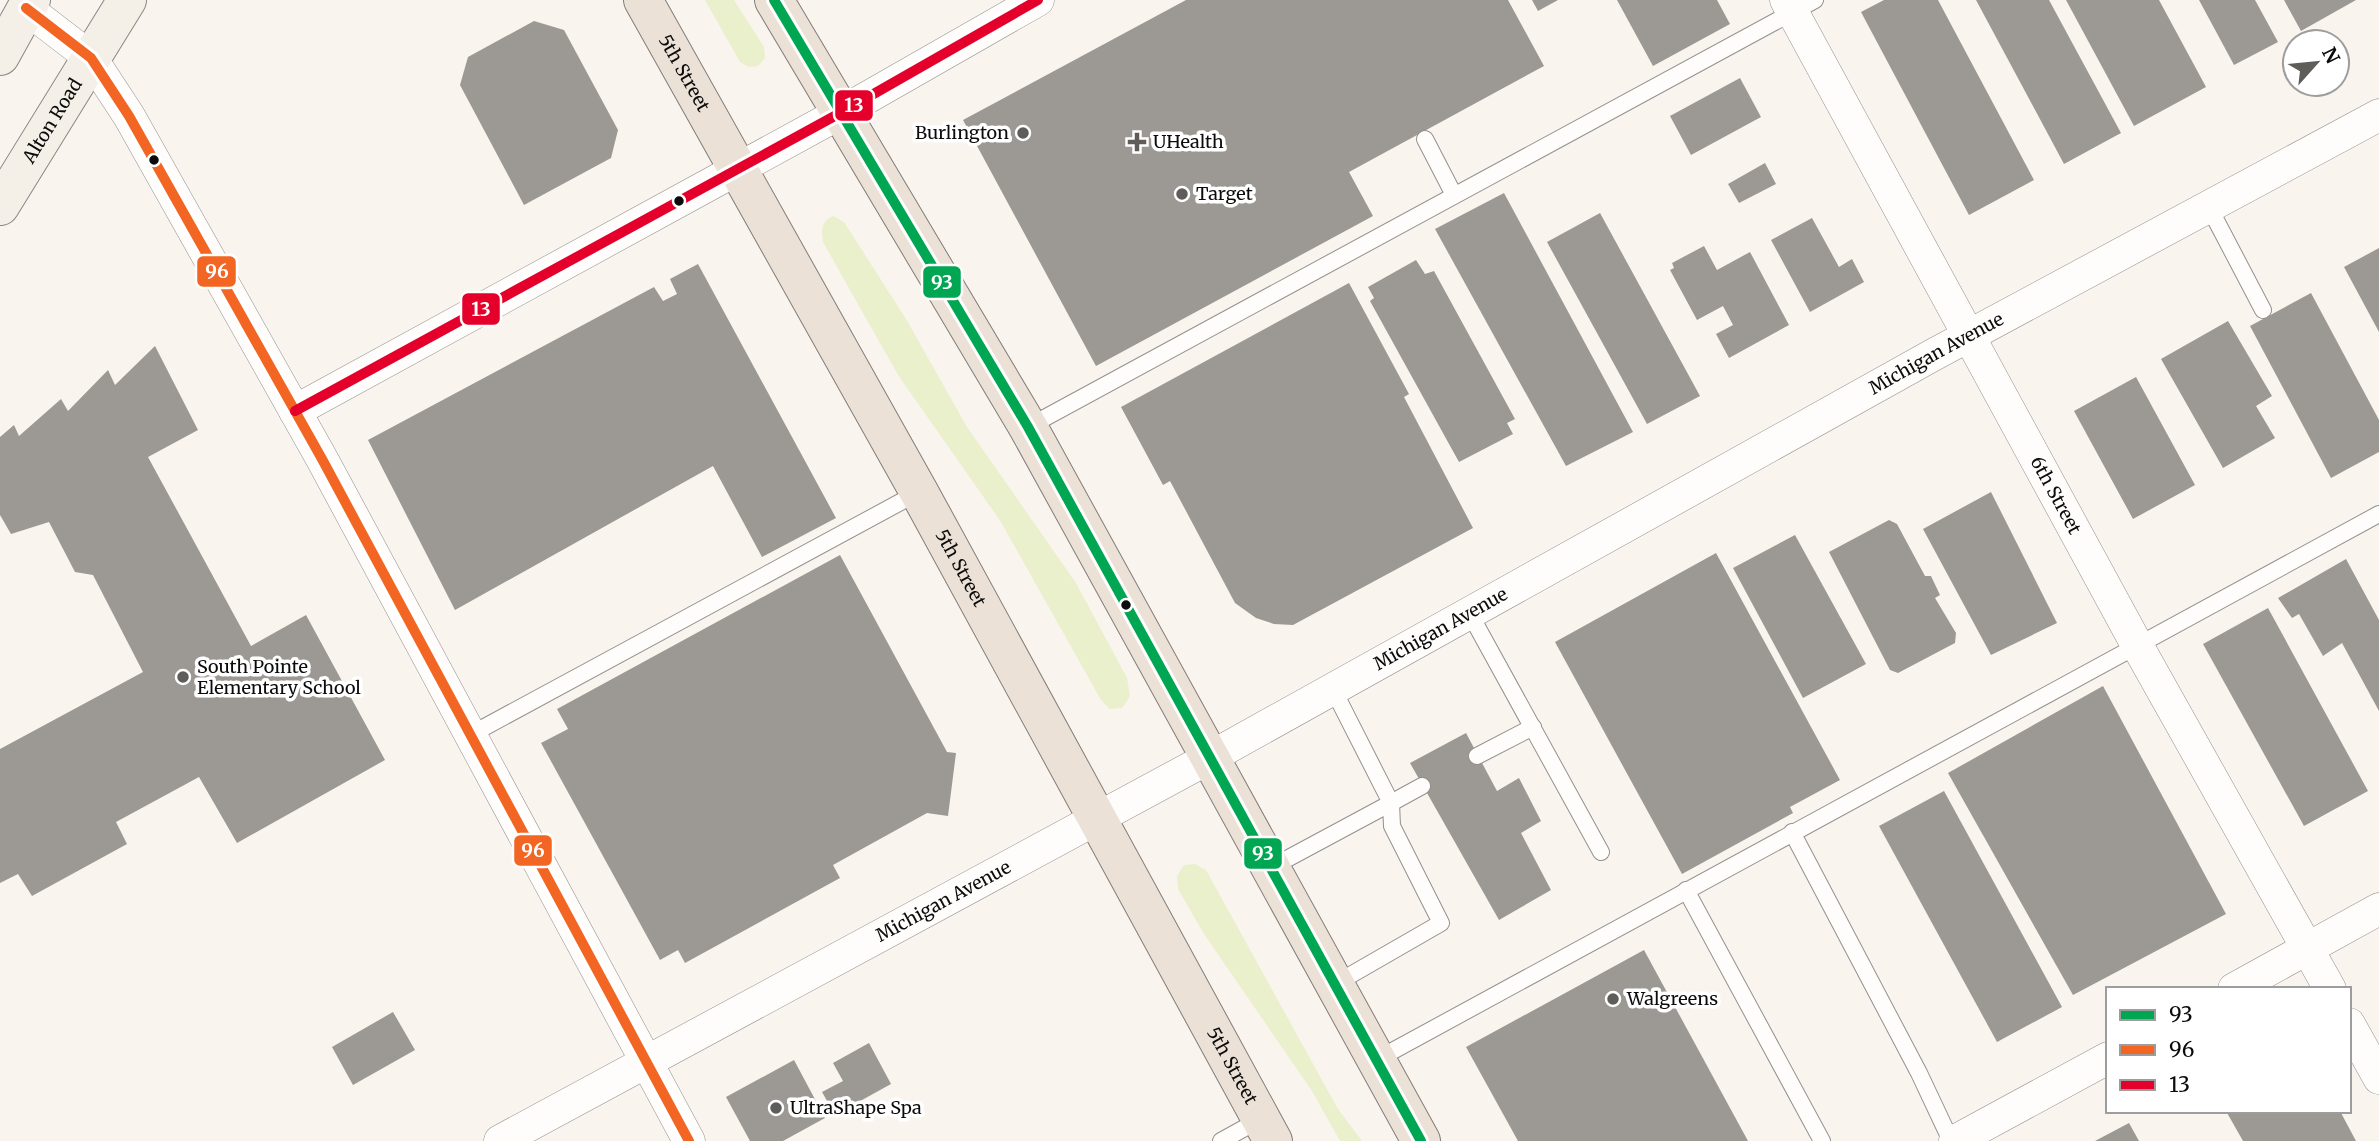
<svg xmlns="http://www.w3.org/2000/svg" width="2379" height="1141" font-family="Merriweather,serif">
<rect width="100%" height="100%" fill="#faf4ee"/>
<g fill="#eaefcc">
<path d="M705,0H734L764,47L765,58L758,66L749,67L740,62Z"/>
<path d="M833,216L844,222L906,319L967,427L1076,583L1127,678L1130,696L1122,708L1110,709L1101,700L1001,522L898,375L823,242C821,229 821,222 833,216Z"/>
<path d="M1195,864L1206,870L1338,1109L1362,1141H1340L1312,1091L1204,934L1178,889L1177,876L1184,865Z"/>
</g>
<g fill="#9c9894">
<path d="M1186,0H1508L1544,66L1349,172L1373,216L1096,366L963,120Z"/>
<path d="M1532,0H1558L1538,11Z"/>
<path d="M1617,0H1717L1730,24L1653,66Z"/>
<path d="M1884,0H1938L2034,180L1969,215L1861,12Z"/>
<path d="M1976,0H2049L2121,133L2064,164Z"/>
<path d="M2066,0H2159L2206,87L2134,126Z"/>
<path d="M2199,0H2255L2278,42L2234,65Z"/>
<path d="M2284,0H2356L2301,31Z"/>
<path d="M534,21L564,30L618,130L611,158L524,205L460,85L468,57Z"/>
<path d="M1740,78L1761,117L1691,155L1670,116Z"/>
<path d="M1765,163L1776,184L1739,203L1728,184Z"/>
<path d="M1504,193L1633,432L1566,466L1435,229Z"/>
<path d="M1600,213L1700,396L1647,424L1547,242Z"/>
<path d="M1812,218L1839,267L1852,259L1864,282L1810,312L1771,240Z"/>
<path d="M1704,246L1717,270L1750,252L1789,325L1729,358L1716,334L1733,325L1723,306L1697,320L1670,270L1674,268L1672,263Z"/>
<path d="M2379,248V332L2344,267Z"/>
<path d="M1416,260L1425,274L1434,271L1515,419L1507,423L1513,434L1459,462L1370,301L1374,298L1368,287Z"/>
<path d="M698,264L836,518L762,557L713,466L455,610L368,440L654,287L663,301L677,294L670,279Z"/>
<path d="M1349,283L1409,394L1404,397L1473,528L1293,625L1274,624L1256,618L1235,603L1170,481L1163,485L1121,407Z"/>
<path d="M2311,293L2379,420V452L2331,478L2250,326Z"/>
<path d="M2228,321L2272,396L2256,406L2275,438L2223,468L2161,359Z"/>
<path d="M155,346L198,430L148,457L251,646L306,615L385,760L237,843L199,777L116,822L127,844L32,896L18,874L0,883V749L143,672L93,575L75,572L49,522L11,534L0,515V437L14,425L19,436L61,399L68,411L108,370L115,385Z"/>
<path d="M2136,377L2195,485L2133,519L2074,411Z"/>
<path d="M1991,492L2057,623L1991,655L1923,529Z"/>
<path d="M1889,520L1897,524L1925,576H1931L1940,595L1935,598L1956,633L1955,643L1898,673L1890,670L1829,552Z"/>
<path d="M1795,535L1866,664L1803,698L1733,568Z"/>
<path d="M1716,553L1840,780L1790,807L1793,813L1682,874L1555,642Z"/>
<path d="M840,555L947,752L956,753L948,816L927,813L833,865L840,878L685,963L678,950L660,960L541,743L568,729L557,709Z"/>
<path d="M2346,559L2379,620V711L2342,643L2323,656L2299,614L2292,618L2278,598Z"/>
<path d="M2268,608L2368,791L2304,826L2203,644Z"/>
<path d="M2103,686L2226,914L2073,995L1948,773Z"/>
<path d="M1466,733L1497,791L1519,778L1541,821L1521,833L1551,890L1499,920L1410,763Z"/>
<path d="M1944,791L2062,1007L1997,1042L1879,826Z"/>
<path d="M1644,950L1748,1141H1518L1466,1047Z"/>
<path d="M393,1012L415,1050L353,1085L332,1047Z"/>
<path d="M869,1043L891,1084L835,1115L822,1092L843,1081L833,1063Z"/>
<path d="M794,1060L825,1118L783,1141H750L726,1097Z"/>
<path d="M2226,1111H2340L2356,1141H2243Z"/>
<path d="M2129,1123L2139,1141H2095Z"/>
</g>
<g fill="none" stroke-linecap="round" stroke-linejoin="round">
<defs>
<g id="lane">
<path d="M1425,139L1454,195"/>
<path d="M2209,207L2263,310"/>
<path d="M1028,427L1815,0"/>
<path d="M1470,614L1601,852"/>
<path d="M1333,689L1391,803L1422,786"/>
<path d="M470,735L919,492"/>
<path d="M1477,756L1533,727"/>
<path d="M1792,832L1919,1073L1951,1141"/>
<path d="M1270,868L1391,803L1392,826L1441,923L1335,984"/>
<path d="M1686,890L1822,1141"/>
<path d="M1376,1060L2379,514"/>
<path d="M1221,1141L1261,1119"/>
</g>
<g id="street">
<path id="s1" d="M1786,0L2137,645L2330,989"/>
<path d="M26,8L91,58L129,116L322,459L689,1141"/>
<path d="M295,411L842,112L1038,0"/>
<path d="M2234,989L2379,909"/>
<path d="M2349,1024L2379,1078"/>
<path id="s2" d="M500,1141L1209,758L1933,355L2379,115"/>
<path d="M1955,1141L2108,1058"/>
</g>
<g id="secondary">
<path d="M0,56L31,0"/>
<path id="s3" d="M0,206L127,0"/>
</g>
<g id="primary">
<path id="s4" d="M643,0L919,492L1273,1141"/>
<path d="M774,0L1028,427L1421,1141"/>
</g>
</defs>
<use href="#lane" stroke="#93908d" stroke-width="18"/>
<use href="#street" stroke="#93908d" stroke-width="33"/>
<use href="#secondary" stroke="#898784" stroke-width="40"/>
<use href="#primary" stroke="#807d7a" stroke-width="40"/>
<use href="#lane" stroke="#fefdfc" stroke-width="16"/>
<use href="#street" stroke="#fefdfc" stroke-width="32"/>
<use href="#secondary" stroke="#f4f0e8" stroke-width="38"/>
<use href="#primary" stroke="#ece1d6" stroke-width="38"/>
<defs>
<path id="bus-1" d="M774,0L1028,427L1421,1141"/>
<path id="bus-2" d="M26,8L91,58L129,116L322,459L689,1141"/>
<path id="bus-3" d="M295,411L842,112L1038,0"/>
</defs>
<use href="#bus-1" stroke="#fff" stroke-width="16"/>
<use href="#bus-2" stroke="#fff" stroke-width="16"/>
<use href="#bus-3" stroke="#fff" stroke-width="16"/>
<use href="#bus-1" stroke="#00a651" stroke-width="10"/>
<use href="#bus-2" stroke="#f26522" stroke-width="10"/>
<use href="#bus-3" stroke="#e4002b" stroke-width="10"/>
</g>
<g fill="#5f5d5a" stroke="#fff" stroke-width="2.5">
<circle cx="1023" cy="133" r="7"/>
<path d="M1133.5 131.5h7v7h7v7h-7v7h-7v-7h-7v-7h7z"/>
<circle cx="1182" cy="194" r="7"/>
<circle cx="183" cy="677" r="7"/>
<circle cx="1613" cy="999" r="7"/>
<circle cx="776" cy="1108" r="7"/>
</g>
<g fill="#0b0b0b" stroke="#fff" stroke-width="2.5">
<circle cx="154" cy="160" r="6"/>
<circle cx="679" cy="201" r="6"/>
<circle cx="1126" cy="605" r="6"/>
</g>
<g text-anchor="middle" stroke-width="7" stroke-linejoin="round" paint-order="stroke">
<g font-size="18" fill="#0b0b0b" stroke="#fff">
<text dy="6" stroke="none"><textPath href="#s4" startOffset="84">5th Street</textPath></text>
<text dy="6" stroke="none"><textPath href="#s3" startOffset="100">Alton Road</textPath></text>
<text dy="6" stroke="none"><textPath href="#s2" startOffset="1638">Michigan Avenue</textPath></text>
<text dy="6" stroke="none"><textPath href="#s1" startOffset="564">6th Street</textPath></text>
<text dy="6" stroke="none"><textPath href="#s4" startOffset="651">5th Street</textPath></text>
<text dy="6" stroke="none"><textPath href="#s2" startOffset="1071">Michigan Avenue</textPath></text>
<text dy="6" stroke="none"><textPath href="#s2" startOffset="504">Michigan Avenue</textPath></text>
<text dy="6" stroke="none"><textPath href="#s4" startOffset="1218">5th Street</textPath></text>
</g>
<g font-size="18" fill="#0b0b0b" stroke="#fff" text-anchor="start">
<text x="1009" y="139" text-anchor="end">Burlington</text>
<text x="1153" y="148">UHealth</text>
<text x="1196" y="200">Target</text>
<text x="197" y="673">South Pointe<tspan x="197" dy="21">Elementary School</tspan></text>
<text x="1627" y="1005">Walgreens</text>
<text x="790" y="1114">UltraShape Spa</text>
</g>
</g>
<g stroke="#fff" stroke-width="2.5">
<rect x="834" y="89" width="40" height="33" rx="7" fill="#e4002b"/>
<rect x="196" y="255" width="41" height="33" rx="7" fill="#f26522"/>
<rect x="922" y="265" width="40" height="34" rx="7" fill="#00a651"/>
<rect x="461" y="292" width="40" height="34" rx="7" fill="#e4002b"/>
<rect x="513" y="834" width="40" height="33" rx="7" fill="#f26522"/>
<rect x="1243" y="837" width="40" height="33" rx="7" fill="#00a651"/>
</g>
<g font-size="19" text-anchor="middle" font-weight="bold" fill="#fff">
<text x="854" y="112">13</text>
<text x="217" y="278">96</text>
<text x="942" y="289">93</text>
<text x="481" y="316">13</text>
<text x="533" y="857">96</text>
<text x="1263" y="860">93</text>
</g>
<rect x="2106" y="987" width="245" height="126" fill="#ffffff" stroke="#9d9d9d" stroke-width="2"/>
<rect x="2120" y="1010" width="35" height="10" fill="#00a651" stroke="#9d9d9d" stroke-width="2"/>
<text x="2169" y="1022" font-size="21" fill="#0b0b0b">93</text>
<rect x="2120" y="1045" width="35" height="10" fill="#f26522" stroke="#9d9d9d" stroke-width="2"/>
<text x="2169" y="1057" font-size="21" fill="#0b0b0b">96</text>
<rect x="2120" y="1080" width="35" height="10" fill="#e4002b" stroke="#9d9d9d" stroke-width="2"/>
<text x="2169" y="1092" font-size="21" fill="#0b0b0b">13</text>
<g transform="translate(2316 63) rotate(63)"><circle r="33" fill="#ffffff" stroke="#9d9d9d" stroke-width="2"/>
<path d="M0-5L12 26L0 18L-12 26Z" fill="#5f5d5a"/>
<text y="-10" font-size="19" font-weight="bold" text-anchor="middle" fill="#0b0b0b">N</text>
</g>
</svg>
